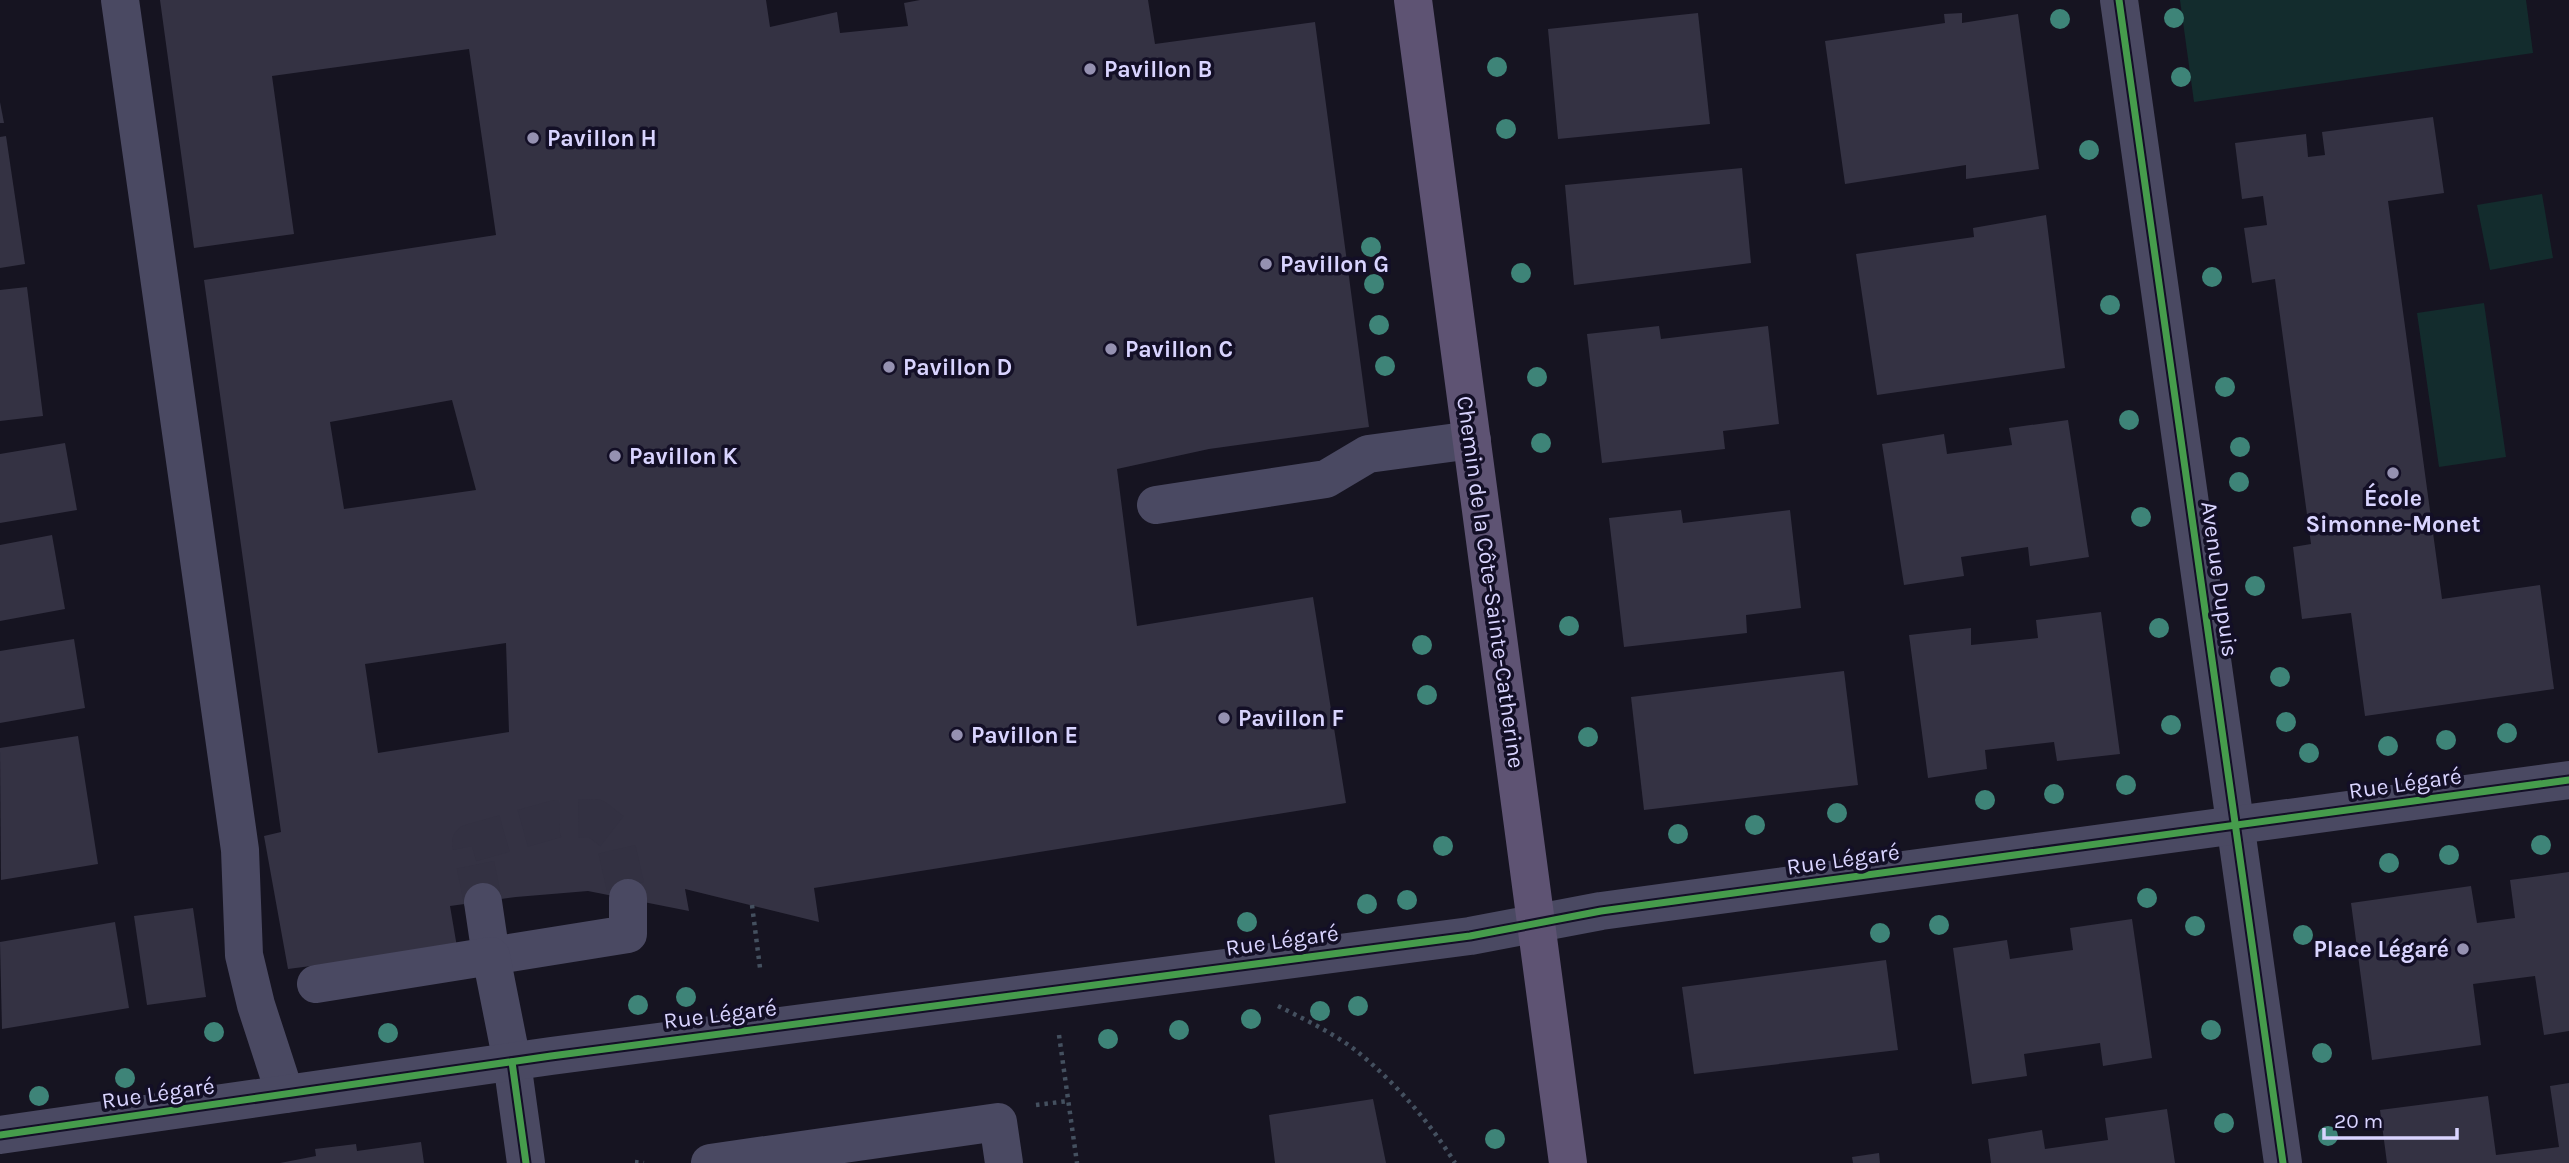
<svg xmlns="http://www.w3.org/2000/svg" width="2569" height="1163" font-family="Karla,sans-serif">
<rect width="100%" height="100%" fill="#161421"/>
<g fill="#132c2d">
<path d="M2180,0H2526L2533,53L2194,102Z"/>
<path d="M2542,194L2553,258L2490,270L2477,205Z"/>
<path d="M2484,303L2506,457L2439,467L2417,313Z"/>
</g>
<g fill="#343243" fill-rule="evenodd">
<path d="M160,0H766L770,27L837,12L840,33L908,26L904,3L920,0H1148L1155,44L1315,22L1369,427L1209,449L1117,469L1137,626L1313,597L1346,803L814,888L819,922L685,889L689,911L588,891L516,897L450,906L457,947L288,969L264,836L281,832L204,280L496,235L469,49L272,76L294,234L194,248ZM452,400L476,490L344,509L330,422ZM506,643L509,732L378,753L365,664Z"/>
<path d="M1698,13L1710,124L1558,139L1548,29Z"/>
<path d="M1962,13V23L2018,14L2039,169L1966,179V165L1845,184L1825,41L1945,23L1944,14Z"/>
<path d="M0,102L4,123H0Z"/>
<path d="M2433,117L2444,193L2388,201L2442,599L2540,585L2554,689L2365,716L2351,613L2302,619L2293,547L2311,544L2275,279L2252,283L2244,228L2267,225L2263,196L2242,199L2235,143L2306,134L2308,157L2325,155L2322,132Z"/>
<path d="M6,136L25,264L0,268V137Z"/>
<path d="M1742,168L1751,263L1574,285L1565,185Z"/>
<path d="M2046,215L2065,368L1877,395L1856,254L1974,237L1973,228Z"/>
<path d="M27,287L43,416L0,421V290Z"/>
<path d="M1659,326L1661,339L1768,326L1779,424L1723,431L1725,449L1602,463L1587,334Z"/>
<path d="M2068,420L2089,557L2030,566L2028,547L1961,557L1964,576L1904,585L1882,444L1944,434L1947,454L2012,445L2009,428Z"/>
<path d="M65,443L77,510L0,523V454Z"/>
<path d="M1681,510L1683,523L1790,510L1801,608L1746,615L1747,633L1624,647L1609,518Z"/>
<path d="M52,535L65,609L0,621V545Z"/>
<path d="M2101,612L2120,754L2057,761L2054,742L1985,750L1987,769L1928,778L1909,635L1971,628V645L2038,638L2036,620Z"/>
<path d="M74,639L85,708L0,723V651Z"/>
<path d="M1844,671L1858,785L1644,810L1631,697Z"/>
<path d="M78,736L98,864L1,880L0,748Z"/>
<path d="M2569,872V1031L2544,1035L2535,976L2473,984L2481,1045L2372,1060L2351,903L2471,886L2477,923L2515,918L2510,880Z"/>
<path d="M193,908L206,997L147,1005L134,916Z"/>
<path d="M2132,919L2152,1058L2103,1066L2100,1043L2024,1054L2027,1076L1972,1084L1953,948L2007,940L2010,959L2073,950L2070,928Z"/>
<path d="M115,922L129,1008L2,1029L0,942Z"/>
<path d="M1886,960L1898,1050L1694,1074L1682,987Z"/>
<path d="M2569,1083V1163H2387L2380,1110L2488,1096L2496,1155L2559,1147L2550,1086Z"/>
<path d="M1373,1099L1386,1163H1275L1269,1115Z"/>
<path d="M2167,1109L2175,1163H1991L1988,1139L2042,1130L2045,1149L2108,1140L2105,1118Z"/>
<path d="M421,1142L424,1163H280L316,1156L315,1149L356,1144L357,1151Z"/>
<path d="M1879,1153L1880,1163H1853L1852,1157Z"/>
</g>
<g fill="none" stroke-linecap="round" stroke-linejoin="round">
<path stroke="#333142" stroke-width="38" stroke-dasharray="38 19" stroke-linecap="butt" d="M483,902L471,843L556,819L595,818L613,832L628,898"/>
<g stroke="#44505f" stroke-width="4.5" stroke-dasharray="3.5 5" stroke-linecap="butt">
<path d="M752,905L760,968"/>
<path d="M1278,1006C1304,1019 1331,1032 1354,1049C1393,1080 1429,1121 1455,1163"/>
<path d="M1059,1035L1077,1163"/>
<path d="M1036,1105L1068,1101"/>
<path d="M635,1162L644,1163"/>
</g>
<g stroke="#4a4962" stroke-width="38">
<path d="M120,0L240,850L244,955L256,1005L285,1094"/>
<path d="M2119,0L2283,1163"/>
<path d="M1156,505L1326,479L1368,454L1472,440"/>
<path d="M483,902L491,956L628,934V898"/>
<path d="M316,984L491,956L512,1062L526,1163"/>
<path d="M0,1135L551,1056L1470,936L1601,911L2569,780"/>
<path d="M710,1163L998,1122L1004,1163"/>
</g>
<path stroke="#5e5373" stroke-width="38" d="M1413,0L1568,1163"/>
<defs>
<g id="cycleway">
<path d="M2119,0L2283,1163"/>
<path d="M512,1062L526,1163"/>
<path d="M0,1135L551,1056L1470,936L1601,911L2569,780"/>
</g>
</defs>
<use href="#cycleway" stroke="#130f26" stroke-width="11"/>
<use href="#cycleway" stroke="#469c4c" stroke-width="7"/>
</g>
<g fill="#3e8478">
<circle cx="2174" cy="18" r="10"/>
<circle cx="2060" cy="19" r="10"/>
<circle cx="1497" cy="67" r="10"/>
<circle cx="2181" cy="77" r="10"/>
<circle cx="1506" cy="129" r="10"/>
<circle cx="2089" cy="150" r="10"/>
<circle cx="1371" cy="247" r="10"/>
<circle cx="1521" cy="273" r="10"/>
<circle cx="2212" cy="277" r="10"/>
<circle cx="1374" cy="284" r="10"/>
<circle cx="2110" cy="305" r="10"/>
<circle cx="1379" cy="325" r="10"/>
<circle cx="1385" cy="366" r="10"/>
<circle cx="1537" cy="377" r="10"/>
<circle cx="2225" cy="387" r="10"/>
<circle cx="2129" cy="420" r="10"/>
<circle cx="1541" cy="443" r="10"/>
<circle cx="2240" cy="447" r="10"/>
<circle cx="2239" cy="482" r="10"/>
<circle cx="2141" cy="517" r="10"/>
<circle cx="2255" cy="586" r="10"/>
<circle cx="1569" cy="626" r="10"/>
<circle cx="2159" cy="628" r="10"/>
<circle cx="1422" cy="645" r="10"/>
<circle cx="2280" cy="677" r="10"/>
<circle cx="1427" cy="695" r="10"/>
<circle cx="2286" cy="722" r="10"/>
<circle cx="2171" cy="725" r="10"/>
<circle cx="2507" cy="733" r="10"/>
<circle cx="1588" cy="737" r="10"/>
<circle cx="2446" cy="740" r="10"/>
<circle cx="2388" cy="746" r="10"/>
<circle cx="2309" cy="753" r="10"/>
<circle cx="2126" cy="785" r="10"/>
<circle cx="2054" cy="794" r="10"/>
<circle cx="1985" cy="800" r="10"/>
<circle cx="1837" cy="813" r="10"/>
<circle cx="1755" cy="825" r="10"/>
<circle cx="1678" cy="834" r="10"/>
<circle cx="2541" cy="845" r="10"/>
<circle cx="1443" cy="846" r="10"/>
<circle cx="2449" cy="855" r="10"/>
<circle cx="2389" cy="863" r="10"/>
<circle cx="2147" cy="898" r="10"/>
<circle cx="1407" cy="900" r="10"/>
<circle cx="1367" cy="904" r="10"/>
<circle cx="1247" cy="922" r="10"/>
<circle cx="1939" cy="925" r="10"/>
<circle cx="2195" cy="926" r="10"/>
<circle cx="1880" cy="933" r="10"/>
<circle cx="2303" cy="935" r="10"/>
<circle cx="686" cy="997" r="10"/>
<circle cx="638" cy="1005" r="10"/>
<circle cx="1358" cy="1006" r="10"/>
<circle cx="1320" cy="1011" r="10"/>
<circle cx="1251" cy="1019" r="10"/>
<circle cx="1179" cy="1030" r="10"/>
<circle cx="2211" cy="1030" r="10"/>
<circle cx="214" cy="1032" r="10"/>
<circle cx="388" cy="1033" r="10"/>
<circle cx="1108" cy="1039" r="10"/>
<circle cx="2322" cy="1053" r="10"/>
<circle cx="125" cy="1078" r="10"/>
<circle cx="39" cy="1096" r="10"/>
<circle cx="2224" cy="1123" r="10"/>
<circle cx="2328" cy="1136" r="10"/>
<circle cx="1495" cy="1139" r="10"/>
</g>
<g fill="#9591b1" stroke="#130f26" stroke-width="2.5">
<circle cx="1090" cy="69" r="7"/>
<circle cx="533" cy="138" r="7"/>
<circle cx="1266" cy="264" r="7"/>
<circle cx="1111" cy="349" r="7"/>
<circle cx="889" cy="367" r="7"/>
<circle cx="615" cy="456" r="7"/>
<circle cx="2393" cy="473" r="7"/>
<circle cx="1224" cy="718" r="7"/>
<circle cx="957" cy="735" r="7"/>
<circle cx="2463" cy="949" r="7"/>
</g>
<g text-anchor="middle" stroke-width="7" stroke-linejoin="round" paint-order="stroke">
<g font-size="23" font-weight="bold" fill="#d9d4ff" stroke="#130f26" text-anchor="start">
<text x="1104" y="77">Pavillon B</text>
<text x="547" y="146">Pavillon H</text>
<text x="1280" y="272">Pavillon G</text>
<text x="1125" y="357">Pavillon C</text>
<text x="903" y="375">Pavillon D</text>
<text x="629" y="464">Pavillon K</text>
<text x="2393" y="506" text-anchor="middle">École<tspan x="2393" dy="26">Simonne-Monet</tspan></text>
<text x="1238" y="726">Pavillon F</text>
<text x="971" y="743">Pavillon E</text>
<text x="2449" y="957" text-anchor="end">Place Légaré</text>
</g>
<g font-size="23" fill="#d9d4ff" stroke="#130f26">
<text transform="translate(2220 579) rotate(82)" y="8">Avenue Dupuis</text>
<text transform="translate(1491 582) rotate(82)" y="8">Chemin de la Côte-Sainte-Catherine</text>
<text transform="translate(2405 783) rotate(-8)" y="8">Rue Légaré</text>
<text transform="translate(1843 859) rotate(-8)" y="8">Rue Légaré</text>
<text transform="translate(1282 940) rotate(-8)" y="8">Rue Légaré</text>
<text transform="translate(720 1014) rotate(-7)" y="8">Rue Légaré</text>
<text transform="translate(158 1093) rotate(-8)" y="8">Rue Légaré</text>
</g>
</g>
<path d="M2324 1128v10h133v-10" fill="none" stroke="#d9d4ff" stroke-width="3.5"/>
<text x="2334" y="1128" font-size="21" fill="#d9d4ff" stroke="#130f26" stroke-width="5" paint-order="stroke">20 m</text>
</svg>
